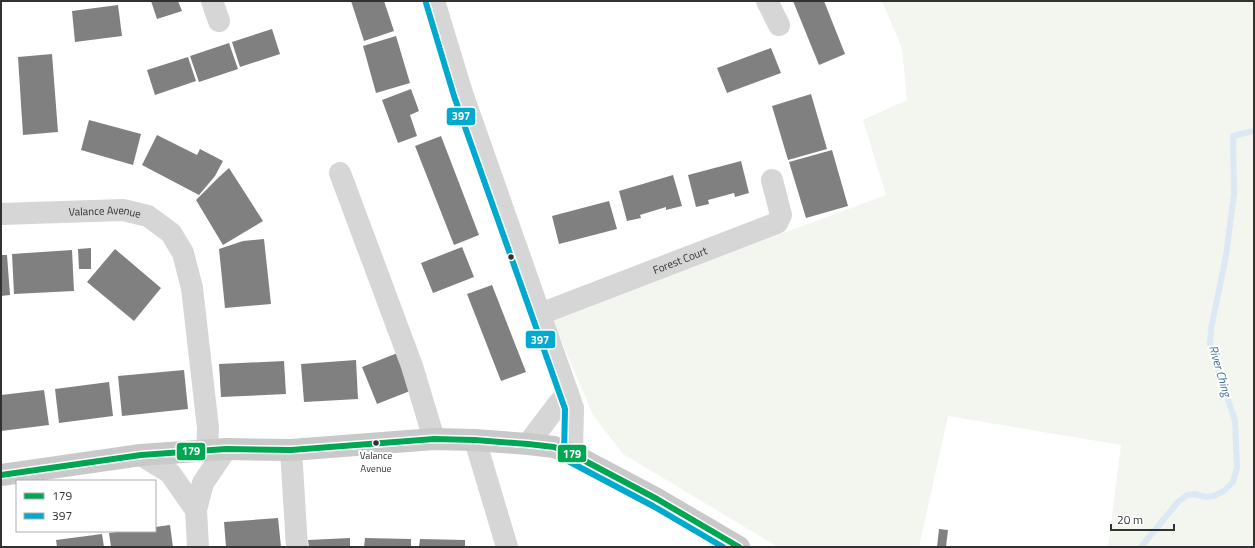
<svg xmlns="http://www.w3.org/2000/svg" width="1255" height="548" font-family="'Titillium Web',sans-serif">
<rect width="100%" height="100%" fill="#fff"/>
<path fill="#f2f6ee" d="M882,1H1254V547H1108L1121,445L948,416L919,547H778L623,454L593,415L552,319L886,195L863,120L907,100L902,48Z"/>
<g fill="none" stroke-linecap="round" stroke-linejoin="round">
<path stroke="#dce8f3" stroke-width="6" d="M1141,547L1178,502L1187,495L1195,494L1206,497L1214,496L1224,491L1233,482L1237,468L1235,421L1210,344L1211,329L1226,256L1234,194L1233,136L1254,131"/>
</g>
<g fill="#808080">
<path d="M151,1H178L182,11L157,19Z"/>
<path d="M351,1H384L394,31L364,41Z"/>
<path d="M793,1H824L845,54L819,65Z"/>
<path d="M118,5L122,36L75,42L72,11Z"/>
<path d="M272,29L280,54L240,67L232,42Z"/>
<path d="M396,36L410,83L376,93L363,46Z"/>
<path d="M229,43L238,69L199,82L190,56Z"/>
<path d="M771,48L781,73L727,93L717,68Z"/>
<path d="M52,54L58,132L23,135L18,57Z"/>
<path d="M188,57L196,81L155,95L147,70Z"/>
<path d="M411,89L419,111L410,115L417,136L398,143L382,100Z"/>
<path d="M811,94L827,149L788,160L772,106Z"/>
<path d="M89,120L141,134L133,165L81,150Z"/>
<path d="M157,135L197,155L200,149L223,161L215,176L199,195L142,165Z"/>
<path d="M441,136L479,235L454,245L415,146Z"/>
<path d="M832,150L848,206L806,218L789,162Z"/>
<path d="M741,161L749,193L735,197L734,193L708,200L709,204L696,207L688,175Z"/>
<path d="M229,168L263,221L223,245L196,200L219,177Z"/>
<path d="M673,175L682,206L666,210V207L640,215L641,218L627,221L619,191Z"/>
<path d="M609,201L617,229L559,244L552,216Z"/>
<path d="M264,239L271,304L225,308L219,249L243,241Z"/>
<path d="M462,247L474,277L433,293L421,263Z"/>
<path d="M91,248V269H79L78,249Z"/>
<path d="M115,249L161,288L134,321L87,282Z"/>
<path d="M72,250L74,291L14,294L12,254Z"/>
<path d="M1,255H7L10,295L1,296Z"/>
<path d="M492,285L526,372L501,381L467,294Z"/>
<path d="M400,352L415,389L377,404L362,367Z"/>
<path d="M356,360L358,399L304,402L301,364Z"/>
<path d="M284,361L286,394L221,397L219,364Z"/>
<path d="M184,370L188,409L122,416L118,376Z"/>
<path d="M109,382L113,416L59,423L55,389Z"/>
<path d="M44,390L49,425L1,431V395Z"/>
<path d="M278,518L281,547H226L224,522Z"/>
<path d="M170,525L173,547H111L109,533L125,531H155V527Z"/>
<path d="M939,529L948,530L946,547H937Z"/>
<path d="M102,534L104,547H57L56,540Z"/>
<path d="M350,538V547H309L308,540Z"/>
<path d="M365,538L411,539V547H364Z"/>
<path d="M420,539L465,540V547H419Z"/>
</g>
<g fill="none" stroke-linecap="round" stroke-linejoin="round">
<g stroke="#d6d6d6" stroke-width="22">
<path d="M212,1L219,21"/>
<path d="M434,1L462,93L573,408L572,454"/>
<path d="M767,1L779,25"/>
<path d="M340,173L412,366L434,439"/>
<path id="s1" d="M1,214L123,210L148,216L171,233L183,253L192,288L208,428L207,451"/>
<path id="s2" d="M540,314L777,223L781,215L772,180"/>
<path d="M475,440L507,547"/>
<path d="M528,444L559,403L568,394"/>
<path d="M291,450L297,547"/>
<path d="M141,455L170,473L196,510L198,547"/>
<path d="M196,510L203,483L226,449"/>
</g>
<path stroke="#c9c9c9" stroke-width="22" d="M1,475L141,455L226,449L291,450L434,439L475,440L528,444L554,447L572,454L657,499L739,547"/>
<defs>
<path id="bus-1" d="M1,475L141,455L226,449L291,450L434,439L475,440L528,444L554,447L572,454L657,499L739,547"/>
<g id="bus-2">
<path d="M426,3L454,96L565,409L564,454"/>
<path d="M568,461L653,506L723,547"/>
</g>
</defs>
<use href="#bus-1" stroke="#fff" stroke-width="9"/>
<use href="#bus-2" stroke="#fff" stroke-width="9"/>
<use href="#bus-1" stroke="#00a651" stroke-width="6"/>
<use href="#bus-2" stroke="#00a9ce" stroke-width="6"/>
</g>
<g fill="#323232" stroke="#fff" stroke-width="1.5">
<circle cx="511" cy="257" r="3.5"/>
<circle cx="376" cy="443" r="3.5"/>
</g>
<g text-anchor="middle" stroke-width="4" stroke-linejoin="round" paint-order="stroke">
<g font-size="10" fill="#323232" stroke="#fff">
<text x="376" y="459">Valance<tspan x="376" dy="13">Avenue</tspan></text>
</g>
<g font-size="11" fill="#323232" stroke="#fff">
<text dy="4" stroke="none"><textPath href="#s1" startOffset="104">Valance Avenue</textPath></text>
<text dy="4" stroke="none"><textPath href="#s2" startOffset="150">Forest Court</textPath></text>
</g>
<g font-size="12" font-style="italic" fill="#3d6c97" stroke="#fff">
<text transform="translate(1220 371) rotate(74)" y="4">River Ching</text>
</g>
</g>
<g stroke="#fff" stroke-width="1.5">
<rect x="446" y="107" width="30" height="19" rx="4" fill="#00a9ce"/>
<rect x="525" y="330" width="31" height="19" rx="4" fill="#00a9ce"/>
<rect x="176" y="442" width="30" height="19" rx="4" fill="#00a651"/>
<rect x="557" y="444" width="30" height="19" rx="4" fill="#00a651"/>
</g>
<g font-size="11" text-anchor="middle" font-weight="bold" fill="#fff">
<text x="461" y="120">397</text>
<text x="540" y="344">397</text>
<text x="191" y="455">179</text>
<text x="572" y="458">179</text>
</g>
<rect width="1255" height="548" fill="none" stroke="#323232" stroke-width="4"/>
<rect x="16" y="480" width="140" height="52" fill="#ffffff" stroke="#adadad"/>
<rect x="24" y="493" width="20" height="6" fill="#00a651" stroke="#adadad"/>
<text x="52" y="500" font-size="12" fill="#323232">179</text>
<rect x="24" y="513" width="20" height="6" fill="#00a9ce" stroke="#adadad"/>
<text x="52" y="520" font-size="12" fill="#323232">397</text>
<path d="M1111 524v6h63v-6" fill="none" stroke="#323232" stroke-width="2"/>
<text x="1117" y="524" font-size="12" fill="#323232" stroke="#ffffff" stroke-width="3" paint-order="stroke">20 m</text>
</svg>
